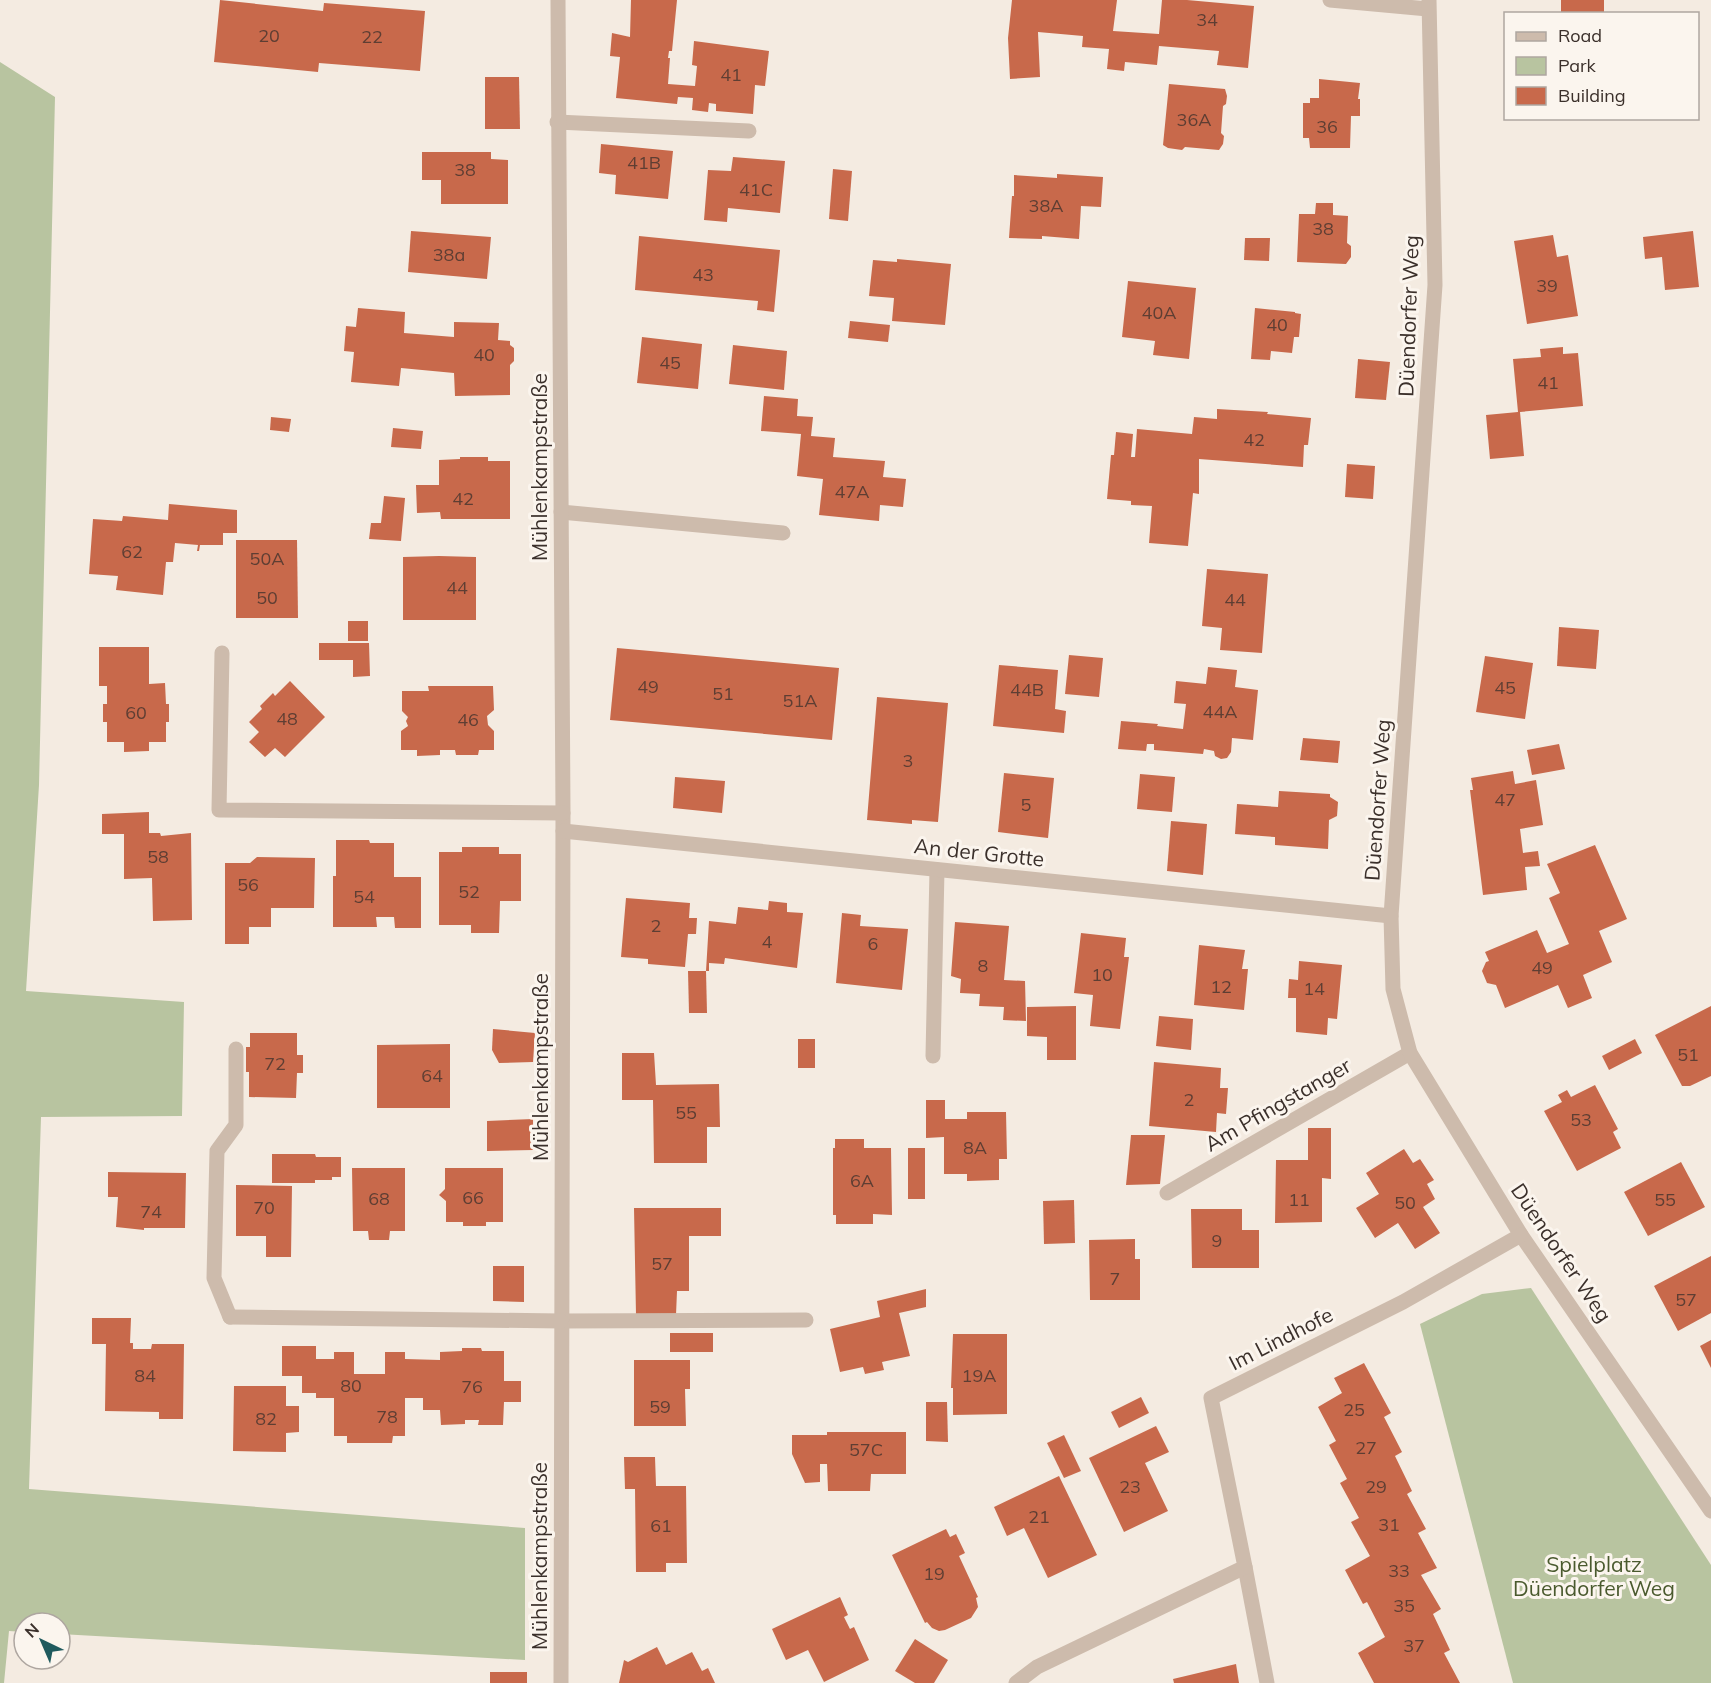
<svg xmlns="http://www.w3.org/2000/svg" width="1711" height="1683" font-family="Mulish,sans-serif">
<rect width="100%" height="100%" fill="#f4ebe1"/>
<g fill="#b8c4a0">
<path d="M0,62L55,97L39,785L26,991L184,1002L182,1116L41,1117L29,1489L525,1528V1660L60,1634V1623H24V1632L9,1631L4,1683H0Z"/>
<path d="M1531,1288L1711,1565V1683H1513L1420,1324L1482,1294Z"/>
</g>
<g fill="#c8694b">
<path d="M220,0L323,11L324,3L425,11L420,71L319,63L318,72L214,62Z"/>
<path d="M631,0H677L672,51H669L668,58H670L668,84L695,86L697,66L692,65L694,41L769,51L765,86L755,85L753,114L716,111V104L709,103L708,112L692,110L693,98L678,97L677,104L616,98L620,57L610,56L612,33L630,37Z"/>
<path d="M1012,0H1117L1113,31L1159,34L1162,0H1187L1254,6L1248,68L1217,65L1219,51L1159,46L1157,65L1125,62L1124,71L1107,69L1109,49L1082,47L1083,36L1038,32L1040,77L1010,79L1008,38Z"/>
<rect x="1561" y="0" width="43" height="14"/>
<path d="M485,77H519L520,129H485Z"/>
<path d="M1319,79L1360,83L1358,99H1360V116H1351L1350,148H1310L1309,138H1303V103H1310V98H1319Z"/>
<path d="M1169,84L1225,89L1227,96L1226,104L1223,106L1221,133L1224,136L1223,144L1219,150L1185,147L1182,150L1168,148L1163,145Z"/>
<path d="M601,144L673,151L668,199L615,194L616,175L599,173Z"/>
<path d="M422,152H491V159L508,160V204H441V180H422Z"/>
<path d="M733,157L785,161L780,213L728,208L727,222L704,220L708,170L731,171Z"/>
<path d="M833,169L852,171L848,221L829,219Z"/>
<path d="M1057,174L1103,177L1101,207L1081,206L1079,239L1042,236V239L1009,238L1012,196H1014V175L1057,178Z"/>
<path d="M1316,203H1333V215L1348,216L1347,243L1351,246V257L1346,264L1297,262L1299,214H1315Z"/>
<path d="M411,231L491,237L487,279L408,272Z"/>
<path d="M1693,231L1699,287L1665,290L1662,257L1645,259L1643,237Z"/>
<path d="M1553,235L1557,257L1568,255L1578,316L1527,324L1514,241Z"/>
<path d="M639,236L780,250L774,312L757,310L758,301L635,290Z"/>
<path d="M1245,238H1270L1269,261L1244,260Z"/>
<path d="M897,259L951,264L945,325L892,321L894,298L869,296L873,260L897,262Z"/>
<path d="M1128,281L1196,288L1189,359L1153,355L1155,341L1122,337Z"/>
<path d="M358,308L405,312L404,333L454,337V322L499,323L498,340L510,341V345L514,348V361L510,365V395L455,396L454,373L401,368L399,386L351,382L354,352L344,351L346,326L356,327Z"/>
<path d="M1255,308L1295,312V313L1301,314L1299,337H1294L1292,353L1271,351L1270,360L1251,359Z"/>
<path d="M850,321L890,325L888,342L848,338Z"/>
<path d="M642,337L702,344L698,389L637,383Z"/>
<path d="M733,345L787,351L784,390L729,384Z"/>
<path d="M1563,347V354L1578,353L1583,406L1520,412L1524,456L1490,459L1486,415L1518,412L1513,359L1541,357L1540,349Z"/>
<path d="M1358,359L1390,362L1386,400L1355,398Z"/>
<path d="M764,396L798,399L797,416L813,417L811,436L835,438L833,457L885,461L883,477L906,479L903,507L880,505L879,521L819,515L823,479L797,476L801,434L761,431Z"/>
<path d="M1217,409L1268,412L1267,414L1311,418L1308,445H1304L1303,467L1199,459V494L1193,493L1188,546L1149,543L1152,506L1131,505V501L1107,499L1111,455H1114L1116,432L1133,434L1131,457H1135L1137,429L1192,434L1194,417L1217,419Z"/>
<path d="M271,417L291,419L289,432L270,430Z"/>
<path d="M393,428L423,431L421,449L391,447Z"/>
<path d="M460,457H488V461H510V519H441L440,512L417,513L416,485H439V460L460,459Z"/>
<path d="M1347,464L1375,466L1373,499L1345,497Z"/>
<path d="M384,496L405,498L401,541L369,539L371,523H381Z"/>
<path d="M169,504L237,510V533H223V545H200L199,551H197L198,545L175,543L173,562H166L163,595L116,590L118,576L89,574L93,519L122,521L123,516L168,520Z"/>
<path d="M236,540H297L298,618H236Z"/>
<path d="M439,556L476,557V620H403V557Z"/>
<path d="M1207,569L1268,574L1262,653L1220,650L1222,628L1202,626Z"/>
<rect x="348" y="621" width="20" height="20"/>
<path d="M1559,627L1599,630L1596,669L1557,666Z"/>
<path d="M319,643H369L370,676L353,677V660H319Z"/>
<path d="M99,647H149V684L165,683L166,704H169V722H166V742H149V751L124,752V742H107V722H103V704H107V686H99Z"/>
<path d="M617,648L839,668L832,740L610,720Z"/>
<path d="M1069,655L1103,658L1099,697L1065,694Z"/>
<path d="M1485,656L1533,663L1525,719L1476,712Z"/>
<path d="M999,665L1058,670L1055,709L1066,711L1064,733L993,726Z"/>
<path d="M1208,667L1237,670L1235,687L1258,690L1253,740L1232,738L1231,752L1227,758L1221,759L1215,756L1214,751L1204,749L1203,754L1154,750V744H1147L1146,751L1118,749L1121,721L1158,724L1157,726L1183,729L1186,704L1174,703L1176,681L1206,684Z"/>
<path d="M290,681L325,717L285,757L275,748L265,757L249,742L259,732L249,722L262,709L260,706L273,693L275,696Z"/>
<path d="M428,686H493L494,710L487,716L488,725L494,731V750H479L478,755H456L455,750H440V755L417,756V750H401V731L408,726L406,721L408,717L402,711V691H429Z"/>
<path d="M877,697L948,703L938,822L912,820V824L867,820Z"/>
<path d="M1303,738L1340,741L1338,763L1300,760Z"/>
<path d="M1559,744L1565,769L1532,775L1527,750Z"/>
<path d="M1513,771L1515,784L1536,780L1543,825L1520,829L1523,853L1538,851L1540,866L1525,867L1527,890L1483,895L1470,790H1473L1471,778Z"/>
<path d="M1004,773L1054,778L1048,838L998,832Z"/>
<path d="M1140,774L1175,777L1172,812L1137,809Z"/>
<path d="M675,777L725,781L722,813L673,808Z"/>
<path d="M1279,791L1330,794V797L1338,802L1337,816L1329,820L1328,849L1275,845V837L1235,834L1237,804L1278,807Z"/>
<path d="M149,812V833H160L161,836L191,833L192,920L153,921L152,878L124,879V834H102V814Z"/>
<path d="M1171,821L1207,824L1203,875L1167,871Z"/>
<path d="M336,840H369L370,843H394V877H421V928H395L394,917H376L377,927H333V876H336Z"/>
<path d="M1595,845L1627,919L1599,931L1612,962L1583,975L1592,998L1568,1008L1558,985L1505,1008L1496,985L1487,983L1482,971L1486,962L1489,961L1485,952L1537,930L1547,953L1569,944L1549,898L1560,893L1547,864Z"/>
<path d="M462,847H499V854H521V901H500L499,933H471V925H439V852H462Z"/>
<path d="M257,857L315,858L314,908H271V927H249V944H225V863H250Z"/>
<path d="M626,898L690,903L689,918H697L696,934H688L685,967L648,964V959L621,957Z"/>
<path d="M769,901L787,903V912L803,913L797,968L725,958L724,964L709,963V971H706L709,921L736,924L738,907L768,910Z"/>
<path d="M842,913L861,915L860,926L908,929L902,990L836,983Z"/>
<path d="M955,922L1009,926L1004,980L1025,981L1026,1021L1003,1020L1004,1007L979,1006L980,994L960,993L961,979L951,976Z"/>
<path d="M1081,933L1126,938L1124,957H1129L1120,1029L1090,1026L1093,995L1074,993Z"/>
<path d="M1199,945L1245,950L1242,969H1248L1244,1010L1194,1005Z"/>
<path d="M1299,961L1342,965L1337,1019L1328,1018L1327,1035L1296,1032V998H1288L1289,979L1298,980Z"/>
<path d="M688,971H706L707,1013H689Z"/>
<path d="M1076,1006V1060H1047V1037L1027,1036V1007Z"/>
<path d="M1711,1006V1076L1690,1086H1682L1655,1035Z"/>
<path d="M1159,1016L1193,1019L1191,1050L1156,1046Z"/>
<path d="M493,1029L535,1033L533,1062L499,1063L492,1050Z"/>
<path d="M250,1033H297V1055H303V1073H297L296,1098L249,1097V1072H246V1047H250Z"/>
<rect x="798" y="1039" width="17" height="29"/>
<path d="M1635,1039L1642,1053L1609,1070L1602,1056Z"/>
<path d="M450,1044V1108H377V1045Z"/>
<path d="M622,1053H654L656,1085L719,1084L720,1127H707V1163H654L653,1100H622Z"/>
<path d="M1154,1062L1221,1068L1220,1088H1228L1226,1114L1217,1113L1216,1132L1149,1126Z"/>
<path d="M1595,1085L1618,1129L1613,1132L1621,1148L1577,1171L1544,1111L1562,1102L1558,1095L1567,1090L1571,1097Z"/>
<path d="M926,1100H945V1119H967V1112H1006L1007,1159H999V1180L967,1181V1174H944V1137L926,1138Z"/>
<path d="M533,1119V1150L487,1151V1121Z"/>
<path d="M1308,1128H1331V1179L1322,1178V1222L1275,1223L1276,1160H1308Z"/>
<path d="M1131,1135H1165L1160,1184L1126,1185Z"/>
<path d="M835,1139H864V1148H891L892,1215L873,1214V1224H836V1215H833V1148H835Z"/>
<rect x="908" y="1148" width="17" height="51"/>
<path d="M1404,1149L1413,1163L1420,1159L1434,1180L1427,1184L1435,1199L1423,1207L1440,1233L1415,1249L1398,1223L1375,1238L1356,1208L1379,1194L1366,1173Z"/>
<path d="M272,1154H315L316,1157H341V1177H332V1180H315V1183H272Z"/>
<path d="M1681,1162L1705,1207L1648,1236L1624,1192Z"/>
<path d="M352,1168H405V1231H390L389,1240H369L368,1231H353Z"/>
<path d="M445,1168H503V1222H486V1226H463V1222H446V1201L439,1195L445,1189Z"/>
<path d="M108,1172L186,1173L185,1228H144V1230L116,1227L118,1197H108Z"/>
<path d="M236,1185L292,1186L291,1257H266V1236H236Z"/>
<path d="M1074,1200L1075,1243L1044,1244L1043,1201Z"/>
<path d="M634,1208H721V1236H689V1291H677L676,1315H636Z"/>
<path d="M1191,1209H1242V1230H1259V1268H1192Z"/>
<path d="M1135,1239V1259H1140V1300H1090L1089,1240Z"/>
<path d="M1711,1256V1313L1678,1331L1654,1286Z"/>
<path d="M493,1266H524V1302L493,1301Z"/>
<path d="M926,1289V1307L899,1313L910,1356L882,1362L884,1370L865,1374L863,1367L840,1372L830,1329L880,1317L877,1301Z"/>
<path d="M92,1318H131L130,1343H133V1349H151L152,1344H184L183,1419H159V1412L105,1411L106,1344H92Z"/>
<rect x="670" y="1333" width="43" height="19"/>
<path d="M953,1334H1007V1414L953,1415V1388H951Z"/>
<path d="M1711,1340V1368L1700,1346Z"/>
<path d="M282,1346H316V1359H334V1352H354V1374H385V1352H405V1359L440,1360V1352L462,1351V1348H481L482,1351H504V1381H521V1402H504L503,1425H478L479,1420H465V1424L441,1425L440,1410H423V1398H405V1436H393L392,1443H347V1436H334V1398H316V1393H302V1376H282Z"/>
<path d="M634,1360H690V1389H685L686,1426H634Z"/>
<path d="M1364,1363L1391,1413L1384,1417L1402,1452L1395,1456L1412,1491L1407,1494L1426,1529L1418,1533L1437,1568L1421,1575L1441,1609L1433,1614L1450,1650L1444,1653L1460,1683H1374L1358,1653L1385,1637L1367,1602L1363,1604L1345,1570L1370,1556L1351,1522L1359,1518L1340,1483L1347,1479L1329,1445L1336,1441L1318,1407L1342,1393L1334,1378Z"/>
<path d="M234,1386H286V1406H299V1432L286,1433V1452L233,1451Z"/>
<path d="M1141,1397L1149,1413L1119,1428L1111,1412Z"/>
<path d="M926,1402H947L948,1442L926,1441Z"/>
<path d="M1156,1426L1169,1452L1145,1463L1168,1511L1124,1532L1089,1458Z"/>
<path d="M827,1432H906V1474H871L870,1491H828L827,1464H820V1482L805,1483L792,1454V1435H827Z"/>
<path d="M1064,1435L1081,1471L1064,1478L1047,1443Z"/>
<path d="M624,1457H655L656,1486H686L687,1563H666V1572H636L635,1489H625Z"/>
<path d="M1059,1476L1097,1555L1048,1578L1024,1528L1007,1536L994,1507Z"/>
<path d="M946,1529L950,1537L956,1534L965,1553L959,1556L978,1597L976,1598L978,1607L971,1618L945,1630L939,1631L932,1628L927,1622L925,1623L892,1555Z"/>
<path d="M840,1597L848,1615L844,1617L850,1629L854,1627L869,1660L824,1682L808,1650L786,1660L772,1629Z"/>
<path d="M915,1639L948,1660L934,1683H915L895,1671Z"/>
<path d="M657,1647L666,1665L692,1652L702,1671L708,1668L715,1683H619L624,1660L628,1662Z"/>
<path d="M1236,1664L1239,1683H1174L1173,1679Z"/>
<rect x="490" y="1672" width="37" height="11"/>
</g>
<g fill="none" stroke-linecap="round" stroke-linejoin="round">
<g stroke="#cdbbac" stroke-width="15">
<path d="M1330,0L1428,9"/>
<path d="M557,122L749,131"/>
<path d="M561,512L783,533"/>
<path d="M933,1056L937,870"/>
<path d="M1167,1193L1410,1053"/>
<path d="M230,1317L214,1278L217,1151L236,1125V1049"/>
<path d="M561,1321L806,1320"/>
</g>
<g stroke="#cdbbac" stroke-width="15">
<path d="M558,0L563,813L561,1683"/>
<path d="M1429,0L1435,285L1391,916L1393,989L1410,1053L1521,1235L1711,1511"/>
<path d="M222,653L219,810L563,813"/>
<path d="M563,831L1391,916"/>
<path d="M230,1317L561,1321"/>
<path d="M1245,1567L1267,1683"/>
<path d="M1016,1683L1037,1667L1245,1567L1211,1398L1403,1302L1521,1235"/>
</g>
</g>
<g text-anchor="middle" stroke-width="6" stroke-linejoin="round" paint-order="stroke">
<g font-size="18" fill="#5e3e33">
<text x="1207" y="26">34</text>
<text x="269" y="42">20</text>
<text x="372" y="43">22</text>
<text x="731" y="81">41</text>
<text x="1194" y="126">36A</text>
<text x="1327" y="133">36</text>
<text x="644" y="169">41B</text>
<text x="465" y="176">38</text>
<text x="756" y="196">41C</text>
<text x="1046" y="212">38A</text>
<text x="1323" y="235">38</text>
<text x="449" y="261">38a</text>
<text x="703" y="281">43</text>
<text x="1547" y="292">39</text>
<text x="1159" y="319">40A</text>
<text x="1277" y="331">40</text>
<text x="484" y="361">40</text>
<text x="670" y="369">45</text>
<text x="1548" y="389">41</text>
<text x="1254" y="446">42</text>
<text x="852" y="498">47A</text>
<text x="463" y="505">42</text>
<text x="132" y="558">62</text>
<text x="267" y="565">50A</text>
<text x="457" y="594">44</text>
<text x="267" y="604">50</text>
<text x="1235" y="606">44</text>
<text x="648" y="693">49</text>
<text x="1505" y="694">45</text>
<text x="1027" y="696">44B</text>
<text x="723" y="700">51</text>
<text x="800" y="707">51A</text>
<text x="1220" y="718">44A</text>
<text x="136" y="719">60</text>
<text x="287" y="725">48</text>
<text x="468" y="726">46</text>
<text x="908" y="767">3</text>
<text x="1505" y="806">47</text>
<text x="1026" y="811">5</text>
<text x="158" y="863">58</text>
<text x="248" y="891">56</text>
<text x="469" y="898">52</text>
<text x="364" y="903">54</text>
<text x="656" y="932">2</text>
<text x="767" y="948">4</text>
<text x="873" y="950">6</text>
<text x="983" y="972">8</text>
<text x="1542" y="974">49</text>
<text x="1102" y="981">10</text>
<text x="1221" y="993">12</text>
<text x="1314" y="995">14</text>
<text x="1688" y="1061">51</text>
<text x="275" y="1070">72</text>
<text x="432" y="1082">64</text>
<text x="1189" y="1106">2</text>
<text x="686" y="1119">55</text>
<text x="1581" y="1126">53</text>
<text x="975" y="1154">8A</text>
<text x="862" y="1187">6A</text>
<text x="473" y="1204">66</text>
<text x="379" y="1205">68</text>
<text x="1299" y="1206">11</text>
<text x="1665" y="1206">55</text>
<text x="1405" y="1209">50</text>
<text x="264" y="1214">70</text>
<text x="151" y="1218">74</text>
<text x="1217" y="1247">9</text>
<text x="662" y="1270">57</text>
<text x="1115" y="1285">7</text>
<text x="1686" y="1306">57</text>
<text x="145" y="1382">84</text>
<text x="979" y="1382">19A</text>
<text x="351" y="1392">80</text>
<text x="472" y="1393">76</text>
<text x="660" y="1413">59</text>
<text x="1354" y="1416">25</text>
<text x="387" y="1423">78</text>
<text x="266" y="1425">82</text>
<text x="1366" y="1454">27</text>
<text x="866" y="1456">57C</text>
<text x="1130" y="1493">23</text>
<text x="1376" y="1493">29</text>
<text x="1039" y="1523">21</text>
<text x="1389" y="1531">31</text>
<text x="661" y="1532">61</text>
<text x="1399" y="1577">33</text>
<text x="934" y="1580">19</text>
<text x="1404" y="1612">35</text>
<text x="1414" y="1652">37</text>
</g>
<g font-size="21" fill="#3b302b" stroke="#fbf5ee">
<text transform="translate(1409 316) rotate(-88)" y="7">Düendorfer Weg</text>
<text transform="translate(540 467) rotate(-90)" y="7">Mühlenkampstraße</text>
<text transform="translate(1378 800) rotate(-86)" y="7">Düendorfer Weg</text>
<text transform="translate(979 853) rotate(6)" y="7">An der Grotte</text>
<text transform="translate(541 1067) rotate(-90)" y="7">Mühlenkampstraße</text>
<text transform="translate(1278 1105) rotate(-30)" y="7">Am Pfingstanger</text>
<text transform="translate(1561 1253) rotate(56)" y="7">Düendorfer Weg</text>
<text transform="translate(1281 1339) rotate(-27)" y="7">Im Lindhofe</text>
<text transform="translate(540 1556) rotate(-90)" y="7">Mühlenkampstraße</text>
</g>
<g font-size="21" fill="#4a5a2e" stroke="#fbf5ee">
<text x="1594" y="1572">Spielplatz<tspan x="1594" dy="24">Düendorfer Weg</tspan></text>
</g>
</g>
<rect x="1504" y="12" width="195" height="108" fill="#fbf5ee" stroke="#aea6a0" stroke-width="1.5"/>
<rect x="1516" y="32" width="30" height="9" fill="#cdbbac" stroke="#aea6a0" stroke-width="1.5"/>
<text x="1558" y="42" font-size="18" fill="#3b302b">Road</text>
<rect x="1516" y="57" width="30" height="18" fill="#b8c4a0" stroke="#aea6a0" stroke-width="1.5"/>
<text x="1558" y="72" font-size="18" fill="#3b302b">Park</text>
<rect x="1516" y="87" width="30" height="18" fill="#c8694b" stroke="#aea6a0" stroke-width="1.5"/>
<text x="1558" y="102" font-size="18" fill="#3b302b">Building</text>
<g transform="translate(42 1641) rotate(316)"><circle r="28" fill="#fbf5ee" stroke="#aea6a0" stroke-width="1.5"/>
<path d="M0-4.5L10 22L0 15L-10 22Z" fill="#1f5a5e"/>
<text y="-9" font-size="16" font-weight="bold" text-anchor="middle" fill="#3b302b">N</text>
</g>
</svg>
